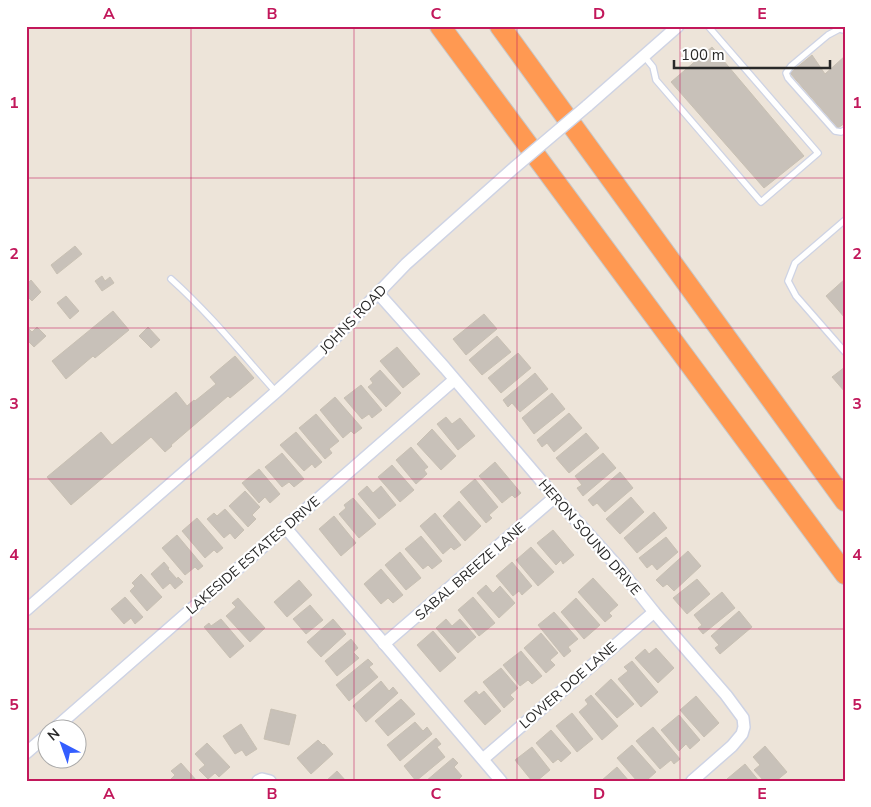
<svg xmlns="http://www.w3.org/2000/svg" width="871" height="807" font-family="'Nunito Sans',sans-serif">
<rect width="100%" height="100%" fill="#ede4d9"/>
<g fill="#c8c1b9" stroke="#c8c0b3">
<path d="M712,47L804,156L764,188L671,82Z"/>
<path d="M812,55L825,74L845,56V123L838,128L790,73Z"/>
<path d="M75,246L82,254L57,274L51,265Z"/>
<path d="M102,276L105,281L110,277L114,283L102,291L95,281Z"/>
<path d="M26,279L29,282L31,280L41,292L32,301L26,295Z"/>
<path d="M845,279V318L826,296Z"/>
<path d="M66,296L79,311L70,319L57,303Z"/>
<path d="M113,311L129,330L95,358L93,356L66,379L52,361Z"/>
<path d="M484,314L497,329L466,355L453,339Z"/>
<path d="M26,326L32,332L37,327L46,336L34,347L26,339Z"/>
<path d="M148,327L160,340L151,348L139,336Z"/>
<path d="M497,336L511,352L482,375L469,360Z"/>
<path d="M397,347L420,374L403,388L380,361Z"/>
<path d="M518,353L531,368L501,393L488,378Z"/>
<path d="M235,356L254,378L230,398L228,396L171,445L172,446L165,452L151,437L71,505L47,477L101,432L112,445L176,392L187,406L194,400L195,401L216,384L210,377Z"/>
<path d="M845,367V392L832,377Z"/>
<path d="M380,370L401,393L386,407L368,387L373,383L370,379Z"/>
<path d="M535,373L548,389L520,412L512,403L508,407L503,400Z"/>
<path d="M361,385L382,410L372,418L369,414L362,419L344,398Z"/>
<path d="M552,393L565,409L534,434L522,418Z"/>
<path d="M335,397L362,428L354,434L351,431L343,438L320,410Z"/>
<path d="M569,413L582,428L554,452L547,443L542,447L537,440Z"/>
<path d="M316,414L339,441L329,449L332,453L325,459L299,428Z"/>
<path d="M446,417L452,424L460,418L475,436L458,450L437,424Z"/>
<path d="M432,429L456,456L441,470L417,444Z"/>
<path d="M296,432L322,462L315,468L312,464L304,471L280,445Z"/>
<path d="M586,433L599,448L569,473L556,458Z"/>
<path d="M411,447L428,467L424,470L427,474L416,484L396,460Z"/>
<path d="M282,453L304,479L294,487L289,482L282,487L265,467Z"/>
<path d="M603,453L616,468L583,496L577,488L582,485L575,476Z"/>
<path d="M495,462L521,493L515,498L512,495L502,503L479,476Z"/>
<path d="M392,465L414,490L400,502L378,477Z"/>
<path d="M259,469L280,494L270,503L265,497L259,503L242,483Z"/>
<path d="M620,472L633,488L605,512L597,503L593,506L588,500Z"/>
<path d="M475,479L498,507L489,515L492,518L486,523L460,492Z"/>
<path d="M367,486L373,493L381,486L396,505L379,519L358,494Z"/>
<path d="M245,491L260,507L252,515L256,519L248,527L229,506Z"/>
<path d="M631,497L644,512L620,534L606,519Z"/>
<path d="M353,498L376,524L359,538L339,514L346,508L344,505Z"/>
<path d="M459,501L481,526L465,541L443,516Z"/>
<path d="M225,509L244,530L235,539L230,533L224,538L207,519L214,513L217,516Z"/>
<path d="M654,512L667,528L637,553L624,538Z"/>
<path d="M435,513L461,545L454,550L451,547L443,554L420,526Z"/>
<path d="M334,516L356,543L341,556L319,529Z"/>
<path d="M197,518L223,548L217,553L214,550L205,558L182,531Z"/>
<path d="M553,530L574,555L563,564L561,560L556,565L537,543Z"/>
<path d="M177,535L203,566L198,570L195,567L185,575L162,548Z"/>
<path d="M421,536L442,561L432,569L428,565L423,569L405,549Z"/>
<path d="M666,537L678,552L657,570L652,564L647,568L639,558Z"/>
<path d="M531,547L554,572L538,586L516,560Z"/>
<path d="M688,551L701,566L674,591L667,584L663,587L656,580Z"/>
<path d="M400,552L421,578L406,590L385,565Z"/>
<path d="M164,562L169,568L168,569L177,579L178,577L183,582L175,589L170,583L163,589L151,574Z"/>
<path d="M512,562L532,586L522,595L519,591L513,596L496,576Z"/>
<path d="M381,569L403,595L393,603L388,598L381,604L364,584Z"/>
<path d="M141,574L162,597L147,611L130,591L135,586L132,583Z"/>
<path d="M593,578L618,605L609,613L612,616L605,622L578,592Z"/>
<path d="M697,579L710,594L687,614L673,598Z"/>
<path d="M299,580L312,595L287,617L274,602Z"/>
<path d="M486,585L493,593L500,586L515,603L499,618L477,593Z"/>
<path d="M722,592L735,608L703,634L698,628L702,625L694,615Z"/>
<path d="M125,597L143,617L135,624L131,618L124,624L111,609Z"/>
<path d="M473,597L495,623L479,636L458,610Z"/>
<path d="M238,598L265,628L250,642L226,616L236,607L232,603Z"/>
<path d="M576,598L600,625L584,639L561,612Z"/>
<path d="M310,605L323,620L306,634L293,619Z"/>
<path d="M739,611L752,627L720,654L715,648L719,645L711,636Z"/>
<path d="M554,612L578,639L568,647L571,651L564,657L538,625Z"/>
<path d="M221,619L244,646L230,658L204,627L209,623L211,626Z"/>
<path d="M333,619L346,634L321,657L307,642Z"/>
<path d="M446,619L452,626L460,619L476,637L458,653L436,628Z"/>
<path d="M433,631L456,658L440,672L417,645Z"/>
<path d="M541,633L558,653L550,660L555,665L546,673L524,648Z"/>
<path d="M351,639L358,648L353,652L359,658L337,676L325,661Z"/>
<path d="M656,648L674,668L658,683L635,658L645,649L649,654Z"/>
<path d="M521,651L542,676L532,684L528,680L520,686L503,665Z"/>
<path d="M368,659L373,664L369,667L378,677L349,701L336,685Z"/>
<path d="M632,661L658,692L641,707L618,679L628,671L624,667Z"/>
<path d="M501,668L518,688L510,695L514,699L504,708L483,682Z"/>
<path d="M611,679L634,704L617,718L595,694Z"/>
<path d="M381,681L389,691L393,687L398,693L366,722L353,706Z"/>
<path d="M476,691L479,695L484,691L501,711L485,725L464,701Z"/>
<path d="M591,695L618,726L602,740L579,712L588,704L585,700Z"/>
<path d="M696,696L719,723L704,737L680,710Z"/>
<path d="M401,699L415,714L388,736L375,721Z"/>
<path d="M271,709L296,715L289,745L264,739Z"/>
<path d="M572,713L593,739L577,752L556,726Z"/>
<path d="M679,715L700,740L690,749L686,744L679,751L661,730Z"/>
<path d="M415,722L423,731L427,727L432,734L400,761L387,745Z"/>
<path d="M241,724L257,749L246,756L242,750L235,754L223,736Z"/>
<path d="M653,727L680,759L674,764L671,760L660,769L636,741Z"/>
<path d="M551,730L571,753L561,762L558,759L553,763L536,743Z"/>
<path d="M436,738L441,744L437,747L445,757L416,781L404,766Z"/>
<path d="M318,740L323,745L324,744L333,754L311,774L297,758Z"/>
<path d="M207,743L230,767L219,777L215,773L208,779L199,770L205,765L195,754Z"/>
<path d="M632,745L656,772L647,780L648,781H637L617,758Z"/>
<path d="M765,746L787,772L776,781H764L754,770L760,765L753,757Z"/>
<path d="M532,747L550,770L537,781H532L515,760Z"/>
<path d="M453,758L458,763L454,767L462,776L457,781H426Z"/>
<path d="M181,763L197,781H169L175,775L171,771Z"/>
<path d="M745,764L759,781H729L727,779Z"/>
<path d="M617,767L629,781H601Z"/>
<path d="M337,771L346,781H326Z"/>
</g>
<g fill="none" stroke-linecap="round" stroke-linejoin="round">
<defs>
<g id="lane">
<path d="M843,27L828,35L791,66L786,73L788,78L835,131L841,132L845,130"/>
<path d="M644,56L653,67L656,80L761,202L818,153L708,26"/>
<path d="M845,220L795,263L788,281L796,296L845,352"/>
<path d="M171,279C210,314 242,354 276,392"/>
</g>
<g id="street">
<path d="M843,27L845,26"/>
<path d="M587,106L678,26"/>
<path d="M378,293L445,368L555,497L619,568L654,612L726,695L743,718L744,727L742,734L732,746L692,781"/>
<path d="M285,527L501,781"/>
<path d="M26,610L276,392L331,342L406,264L515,167"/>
<path d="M384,644L555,497"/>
<path d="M53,730L454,380"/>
<path d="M26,753L48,734"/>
<path d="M483,759L654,612"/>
<path d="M258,781L262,779L270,781"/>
</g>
<g id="highway">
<path d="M440,26L845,574"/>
<path d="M500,26L845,501"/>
</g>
</defs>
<use href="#lane" stroke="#ced3e4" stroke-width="8"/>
<use href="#street" stroke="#ced3e4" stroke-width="14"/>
<use href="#highway" stroke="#c7c7c7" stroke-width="22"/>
<use href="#lane" stroke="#fff" stroke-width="5.5"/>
<use href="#street" stroke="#fff" stroke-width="11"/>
<use href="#highway" stroke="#ff9952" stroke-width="20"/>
<defs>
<path id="street-bridge" d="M515,167L587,106"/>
</defs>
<use href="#street-bridge" stroke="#ced3e4" stroke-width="14" stroke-linecap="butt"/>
<use href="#street-bridge" stroke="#fff" stroke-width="11"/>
</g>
<path fill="none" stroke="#c2185b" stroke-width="1" stroke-opacity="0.55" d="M191,26V781M354,26V781M517,26V781M680,26V781M26,178H845M26,328H845M26,479H845M26,629H845"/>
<g text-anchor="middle" stroke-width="4.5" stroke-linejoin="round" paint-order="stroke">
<g font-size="14" fill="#292929" stroke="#fff">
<text transform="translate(353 319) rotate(-46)" y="5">JOHNS ROAD</text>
<text transform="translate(590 537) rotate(49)" y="5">HERON SOUND DRIVE</text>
<text transform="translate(253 555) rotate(-41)" y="5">LAKESIDE ESTATES DRIVE</text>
<text transform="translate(470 571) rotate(-41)" y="5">SABAL BREEZE LANE</text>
<text transform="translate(568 685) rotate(-41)" y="5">LOWER DOE LANE</text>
</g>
</g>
<rect width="871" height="807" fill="none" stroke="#ffffff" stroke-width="55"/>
<g transform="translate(62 744) rotate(319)"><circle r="24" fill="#ffffff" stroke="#a9a9a9"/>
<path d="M0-4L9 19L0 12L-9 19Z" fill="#345eff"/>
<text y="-8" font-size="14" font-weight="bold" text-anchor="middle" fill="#292929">N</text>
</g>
<path d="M674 60v8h156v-8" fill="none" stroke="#292929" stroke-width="2.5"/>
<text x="681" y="60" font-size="15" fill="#292929" stroke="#ffffff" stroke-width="4" paint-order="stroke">100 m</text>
<rect x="28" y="28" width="816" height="752" fill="none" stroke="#c2185b" stroke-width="2"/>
<g font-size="16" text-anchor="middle" font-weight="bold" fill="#c2185b">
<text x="109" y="19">A</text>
<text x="272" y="19">B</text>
<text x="436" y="19">C</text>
<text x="599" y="19">D</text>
<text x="762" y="19">E</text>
<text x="14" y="108">1</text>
<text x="857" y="108">1</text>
<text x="14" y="259">2</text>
<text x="857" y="259">2</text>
<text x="14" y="409">3</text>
<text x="857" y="409">3</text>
<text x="14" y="560">4</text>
<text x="857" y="560">4</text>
<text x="14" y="710">5</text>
<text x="857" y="710">5</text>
<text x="109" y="799">A</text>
<text x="272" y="799">B</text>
<text x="436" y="799">C</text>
<text x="599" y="799">D</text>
<text x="762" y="799">E</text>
</g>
</svg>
